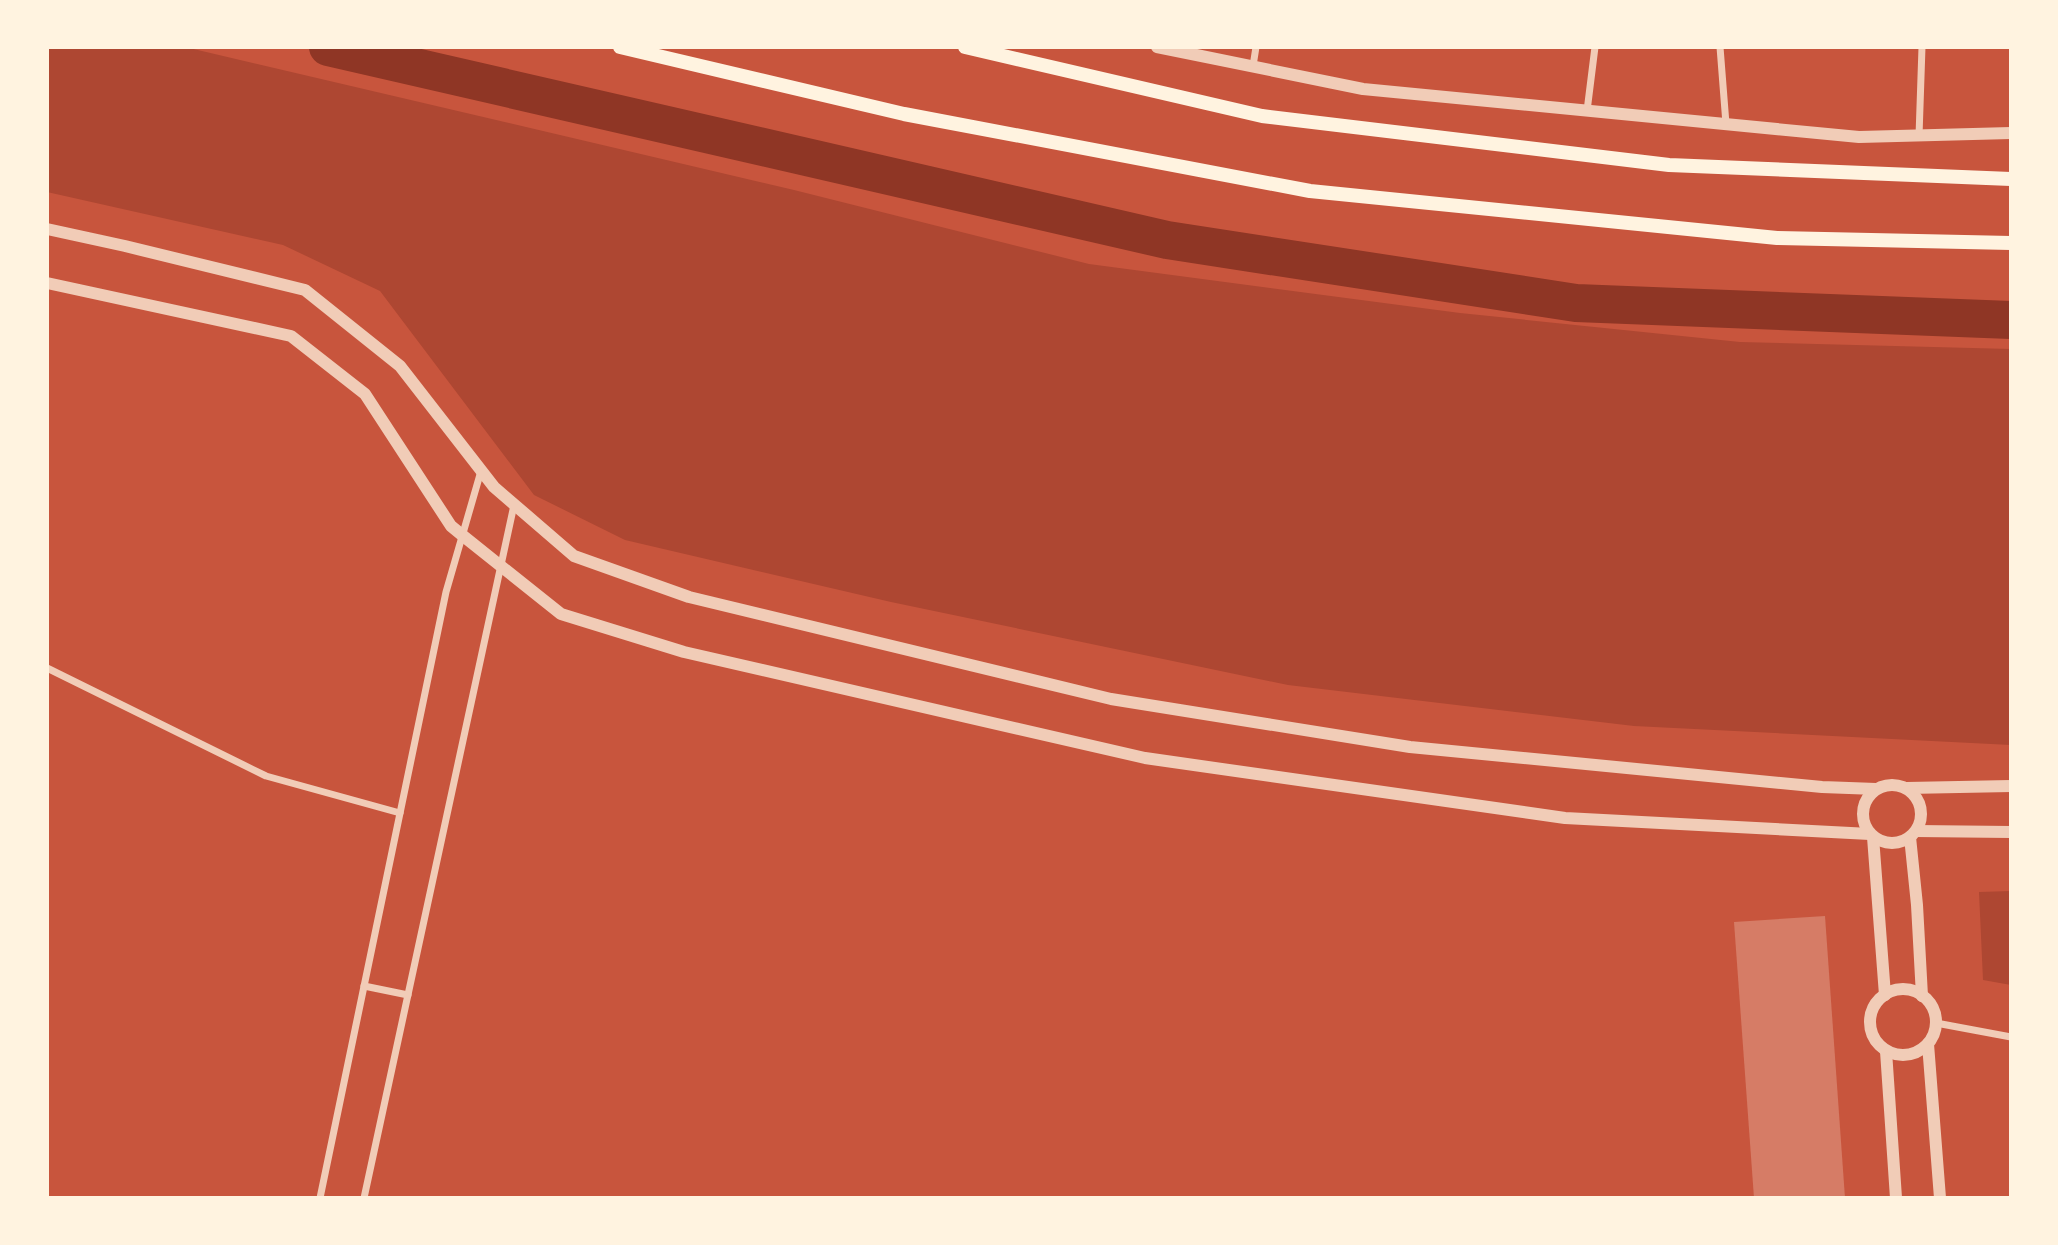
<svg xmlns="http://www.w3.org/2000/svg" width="2058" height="1245" font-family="Figtree,sans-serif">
<rect width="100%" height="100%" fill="#c8553d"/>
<g fill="#ae4732">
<path d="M47,47H185L794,190L1089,264L1460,313L1740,342L2011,349V745L1634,726L1288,685L891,602L625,540L534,495L380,291L283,245L47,192Z"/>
<path d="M2011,891V985L1983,980L1979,892Z"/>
</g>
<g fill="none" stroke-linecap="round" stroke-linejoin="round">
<path stroke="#8f3625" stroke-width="38" d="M328,47L1167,240L1576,303L2011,320"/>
</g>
<path fill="#d67c66" d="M1825,916L1845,1198H1754L1734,922Z"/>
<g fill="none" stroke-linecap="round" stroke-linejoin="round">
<g stroke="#f1ccb7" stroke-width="7">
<path d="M1720,47L1726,124"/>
<path d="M1253,66L1256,47"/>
<path d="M1587,111L1595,47"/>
<path d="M1919,136L1922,47"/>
<path d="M47,668L266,776L400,813"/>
<path d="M364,986L408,995"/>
<path d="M1936,1023L2011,1037"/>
<path d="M320,1198L446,592L481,471"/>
<path d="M364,1198L514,505"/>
</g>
<g stroke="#f1ccb7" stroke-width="12">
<path d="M1157,47L1363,89L1859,137L2011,133"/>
<path d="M47,229L125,246L305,290L400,366L494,487L574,556L689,597L1111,699L1410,747L1822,787L1876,789"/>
<path d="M47,283L291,336L365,394L451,526L462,535L561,614L684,652L1145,758L1565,818L1870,834"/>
<circle cx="1892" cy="814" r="29"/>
<path d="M1907,788L2011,786"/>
<path d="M1916,831L2011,832"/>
<path d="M1873,837L1885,995"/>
<path d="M1910,837L1917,905L1922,996"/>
<circle cx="1903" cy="1022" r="33"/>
<path d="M1928,1044L1940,1198"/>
<path d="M1886,1051L1896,1198"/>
</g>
<g stroke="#fff3e0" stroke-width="14">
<path d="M620,47L904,114L1310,191L1777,238L2011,243"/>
<path d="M965,47L1262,116L1669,165L2011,179"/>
</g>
</g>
<rect width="2058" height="1245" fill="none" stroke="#fff3e0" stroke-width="98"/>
</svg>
